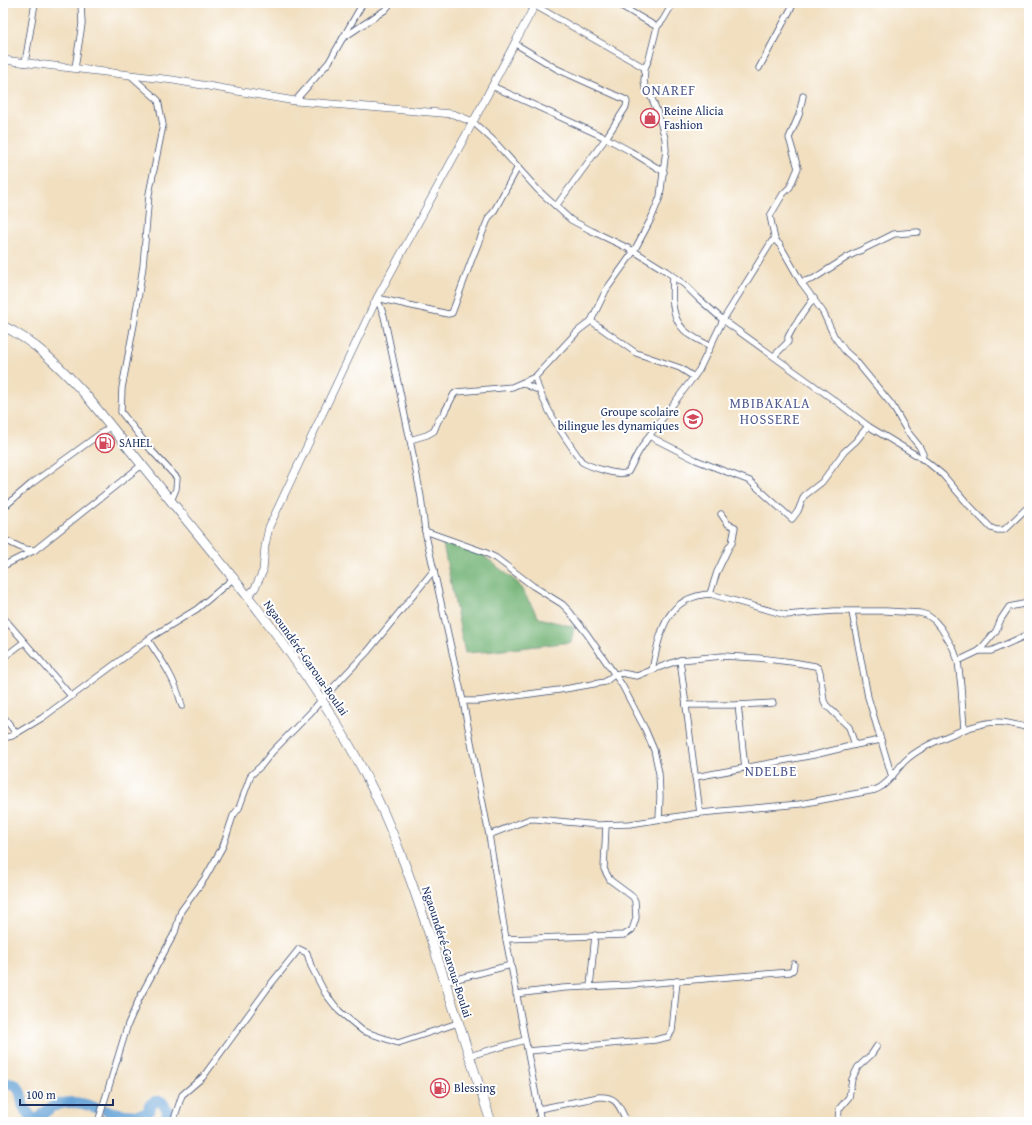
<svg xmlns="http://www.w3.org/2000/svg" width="1032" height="1125" font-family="'Gentium Book Plus',serif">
<rect width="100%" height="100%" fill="#fff"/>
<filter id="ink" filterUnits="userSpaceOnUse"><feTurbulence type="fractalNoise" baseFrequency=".025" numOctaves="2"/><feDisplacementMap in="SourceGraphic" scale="8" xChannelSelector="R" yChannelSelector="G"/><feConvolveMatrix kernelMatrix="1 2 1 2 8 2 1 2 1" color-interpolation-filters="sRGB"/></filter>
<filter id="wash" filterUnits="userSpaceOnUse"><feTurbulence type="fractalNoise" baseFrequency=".012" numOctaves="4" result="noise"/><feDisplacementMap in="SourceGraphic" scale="16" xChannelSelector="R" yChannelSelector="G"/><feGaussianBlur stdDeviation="0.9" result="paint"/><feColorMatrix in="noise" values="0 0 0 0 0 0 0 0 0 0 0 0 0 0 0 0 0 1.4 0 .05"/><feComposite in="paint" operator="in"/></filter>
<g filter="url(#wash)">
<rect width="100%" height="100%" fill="#f1dfc0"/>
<path fill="#72b274" stroke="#467069" d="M443,544L479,552L518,583L539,618L574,627L571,642L494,651L465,653Z"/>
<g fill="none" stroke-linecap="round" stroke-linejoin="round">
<g stroke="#63a1d5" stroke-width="11">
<path d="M3,1082L16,1085L19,1089L21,1095L23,1106L33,1119L40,1118C53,1099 77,1100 96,1108"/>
<path d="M107,1111C118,1113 143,1120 150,1110L149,1106C153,1102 156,1100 162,1102L168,1111L165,1120L161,1122"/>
</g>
</g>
</g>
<g filter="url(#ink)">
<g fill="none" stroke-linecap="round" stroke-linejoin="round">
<defs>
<g id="minor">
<path d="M616,3L657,27"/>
<path d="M534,5L645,68"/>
<path d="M343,38L385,10L391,3"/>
<path d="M514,43L557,69L626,100L627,102L626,107L606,138L556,206"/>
<path d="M25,63L35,3"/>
<path d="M75,68L82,24L81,3"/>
<path d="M759,68L794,3"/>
<path d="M130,75L158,100L163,125L149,194L143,266L135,319L122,388L121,412L151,450L177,478L176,489L171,501"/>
<path d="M492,86L606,138L630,151L664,172"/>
<path d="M295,101L329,62L363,3"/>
<path d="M473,122L494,141L538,190L571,220L592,231L634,251L666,271L685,285L698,298L723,320L841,405L868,426L926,461L943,475L967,503L991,528L997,530H1004L1029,506"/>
<path d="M775,240L770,216L783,194L790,187L798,168L789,138L799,115L803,96"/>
<path d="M673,277C672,294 670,316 684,330C691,337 701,341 710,346"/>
<path d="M801,282L813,279L849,256L884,239L894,234L918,232"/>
<path d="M377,298L384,316L410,440L421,497L425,531L463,701L489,835L506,939L541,1122"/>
<path d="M377,298L448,314L452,313L473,256L489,217L493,213L518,167"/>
<path d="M591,321L636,353L680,368L694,377"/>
<path d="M774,356L788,342V337L794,326L814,298"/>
<path d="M535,377C542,405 565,438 582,462C591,467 620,477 628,472L638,453L649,436L699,370L723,320L772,241L775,240L780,245L801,282L823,312L834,336L845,351L855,360L892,405L907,431L919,446L923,454L922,459"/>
<path d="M522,383L538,390"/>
<path d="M649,436L696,460L750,481L792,519L798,511L804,496L822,482L844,452L856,441L868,426"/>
<path d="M410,440L427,435L434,431L438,421L444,413L454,394L457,392L512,387L535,377L578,331L591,321L606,290L634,251L651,219L660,197L666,150L665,138L657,111L652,99L645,87L644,81L645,68L649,59L657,27L663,20L673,3"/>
<path d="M3,508L31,484L111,426"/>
<path d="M425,531L484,552L496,558L533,586L562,604L569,611L587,634L622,685L645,729L654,750L659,773L660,797L659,819"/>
<path d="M3,539L24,549L34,550"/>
<path d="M3,566L35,550L143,464"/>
<path d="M710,594L717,572L729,547L732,543L735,527L728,524L721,514"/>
<path d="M852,612L868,697L892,777"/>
<path d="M3,617L71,696"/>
<path d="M148,640C163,662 175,679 182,706"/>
<path d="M979,651H991L1029,634"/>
<path d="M3,658L24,642"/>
<path d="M680,660L723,656L758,658L792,662L815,666L818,668L820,672L824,701L826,705L849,727L855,745"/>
<path d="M958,661L979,651L996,631L1001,619L1009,607L1023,604L1029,608"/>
<path d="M652,670C660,633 665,597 710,594L786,615L834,611H886L920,613L927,615L934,620L941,628L953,648L958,661L961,686L964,730"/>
<path d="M463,701H478L559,690L605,682L615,674L621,673L637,676L652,670L680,660L700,813"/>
<path d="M686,705H738L773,703"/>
<path d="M738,705L745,768"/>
<path d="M3,716L16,733"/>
<path d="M3,738L12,736L42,718L153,636L197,609L234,578"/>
<path d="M695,777L814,755L855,745L881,740"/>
<path d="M489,835L530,819H536L598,825L630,824L700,813L800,804L875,790C889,785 896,769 906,760C922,745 973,723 996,722C1007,722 1018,725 1029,728"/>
<path d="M506,939L624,935L632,930L636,918L635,901L633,897L610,880L604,869L606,825"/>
<path d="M445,982L511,965"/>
<path d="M590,987L595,935"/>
<path d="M516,994L563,988L630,985L790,972L793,970L794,964"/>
<path d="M528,1051L655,1040L668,1037L672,1031L677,981"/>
<path d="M469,1056L525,1040"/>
<path d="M539,1109L599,1097C618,1096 619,1107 627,1122"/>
<path d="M98,1122L128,1024L140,997L175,932L181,911L205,878L223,846L233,816L239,808L251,775L261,766L272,752L312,711L322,699L368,651L434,570"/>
<path d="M173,1122L182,1095L203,1077L270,985L299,949L307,953L311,966L325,993L339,1011L363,1031L398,1043L458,1023"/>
<path d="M838,1122L839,1109L849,1097L852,1079L858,1067L871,1055L877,1046"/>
</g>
<g id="tertiary">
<path d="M3,60L173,80L295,101L453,114L473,122"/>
<path d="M247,597L255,588L263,571L265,546L269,527L377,298L473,122L536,3"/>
</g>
<path id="trunk" d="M3,326C35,341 61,368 85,394C115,431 145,469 175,506C244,590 313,675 364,772C395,831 416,894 437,957C455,1012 473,1067 491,1122"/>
</defs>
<use href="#minor" stroke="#3b496d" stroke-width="7"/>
<use href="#tertiary" stroke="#3b496d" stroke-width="8"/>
<use href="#trunk" stroke="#3b496d" stroke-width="10"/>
<use href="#minor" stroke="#fff" stroke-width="5.5"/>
<use href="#tertiary" stroke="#fff" stroke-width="7"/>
<use href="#trunk" stroke="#fff" stroke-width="9"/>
</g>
</g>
<defs>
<symbol id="shop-ring" viewBox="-11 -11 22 22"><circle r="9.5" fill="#fff" stroke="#d1495b" stroke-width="1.5"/><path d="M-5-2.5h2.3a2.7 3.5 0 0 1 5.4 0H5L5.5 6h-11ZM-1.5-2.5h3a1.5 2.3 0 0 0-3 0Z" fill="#d1495b"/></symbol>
<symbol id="school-ring" viewBox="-11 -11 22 22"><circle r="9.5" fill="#fff" stroke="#d1495b" stroke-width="1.5"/><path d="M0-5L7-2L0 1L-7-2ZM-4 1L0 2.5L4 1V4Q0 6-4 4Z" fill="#d1495b"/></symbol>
<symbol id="fuel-ring" viewBox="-11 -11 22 22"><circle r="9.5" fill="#fff" stroke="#d1495b" stroke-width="1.5"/><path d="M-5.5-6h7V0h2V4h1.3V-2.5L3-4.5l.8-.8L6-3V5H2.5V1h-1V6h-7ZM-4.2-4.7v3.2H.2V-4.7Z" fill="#d1495b"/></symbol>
</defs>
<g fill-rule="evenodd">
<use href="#shop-ring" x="639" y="107" width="22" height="22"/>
<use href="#school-ring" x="682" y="408" width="22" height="22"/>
<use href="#fuel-ring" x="94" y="432" width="22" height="22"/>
<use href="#fuel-ring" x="429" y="1077" width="22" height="22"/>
</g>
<g text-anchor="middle" stroke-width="4" stroke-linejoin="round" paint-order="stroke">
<g font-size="12" fill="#1b2f5e" stroke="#fff" text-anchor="start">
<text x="664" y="115">Reine Alicia<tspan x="664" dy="14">Fashion</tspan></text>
<text x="679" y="416" text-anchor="end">Groupe scolaire<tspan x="679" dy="14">bilingue les dynamiques</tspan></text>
<text x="119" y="447">SAHEL</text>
<text x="454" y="1092">Blessing</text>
</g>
<g font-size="12" fill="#1b2f5e" stroke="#fff">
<text transform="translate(306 658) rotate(55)" y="4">Ngaoundéré-Garoua-Boulai</text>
<text transform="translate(447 952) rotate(72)" y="4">Ngaoundéré-Garoua-Boulai</text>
</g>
<g font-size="14" letter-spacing="1" fill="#525b8e" stroke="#fff">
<text x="669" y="95">ONAREF</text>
<text x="770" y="408">MBIBAKALA<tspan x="770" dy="16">HOSSERE</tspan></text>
<text x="771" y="776">NDELBE</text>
</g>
</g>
<rect width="1032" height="1125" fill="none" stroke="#fff" stroke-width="16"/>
<path d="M20 1099v6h93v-6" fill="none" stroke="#1b2f5e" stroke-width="2"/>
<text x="26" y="1099" font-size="12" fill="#1b2f5e" stroke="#ffffff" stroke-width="3" paint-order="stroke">100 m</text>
</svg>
